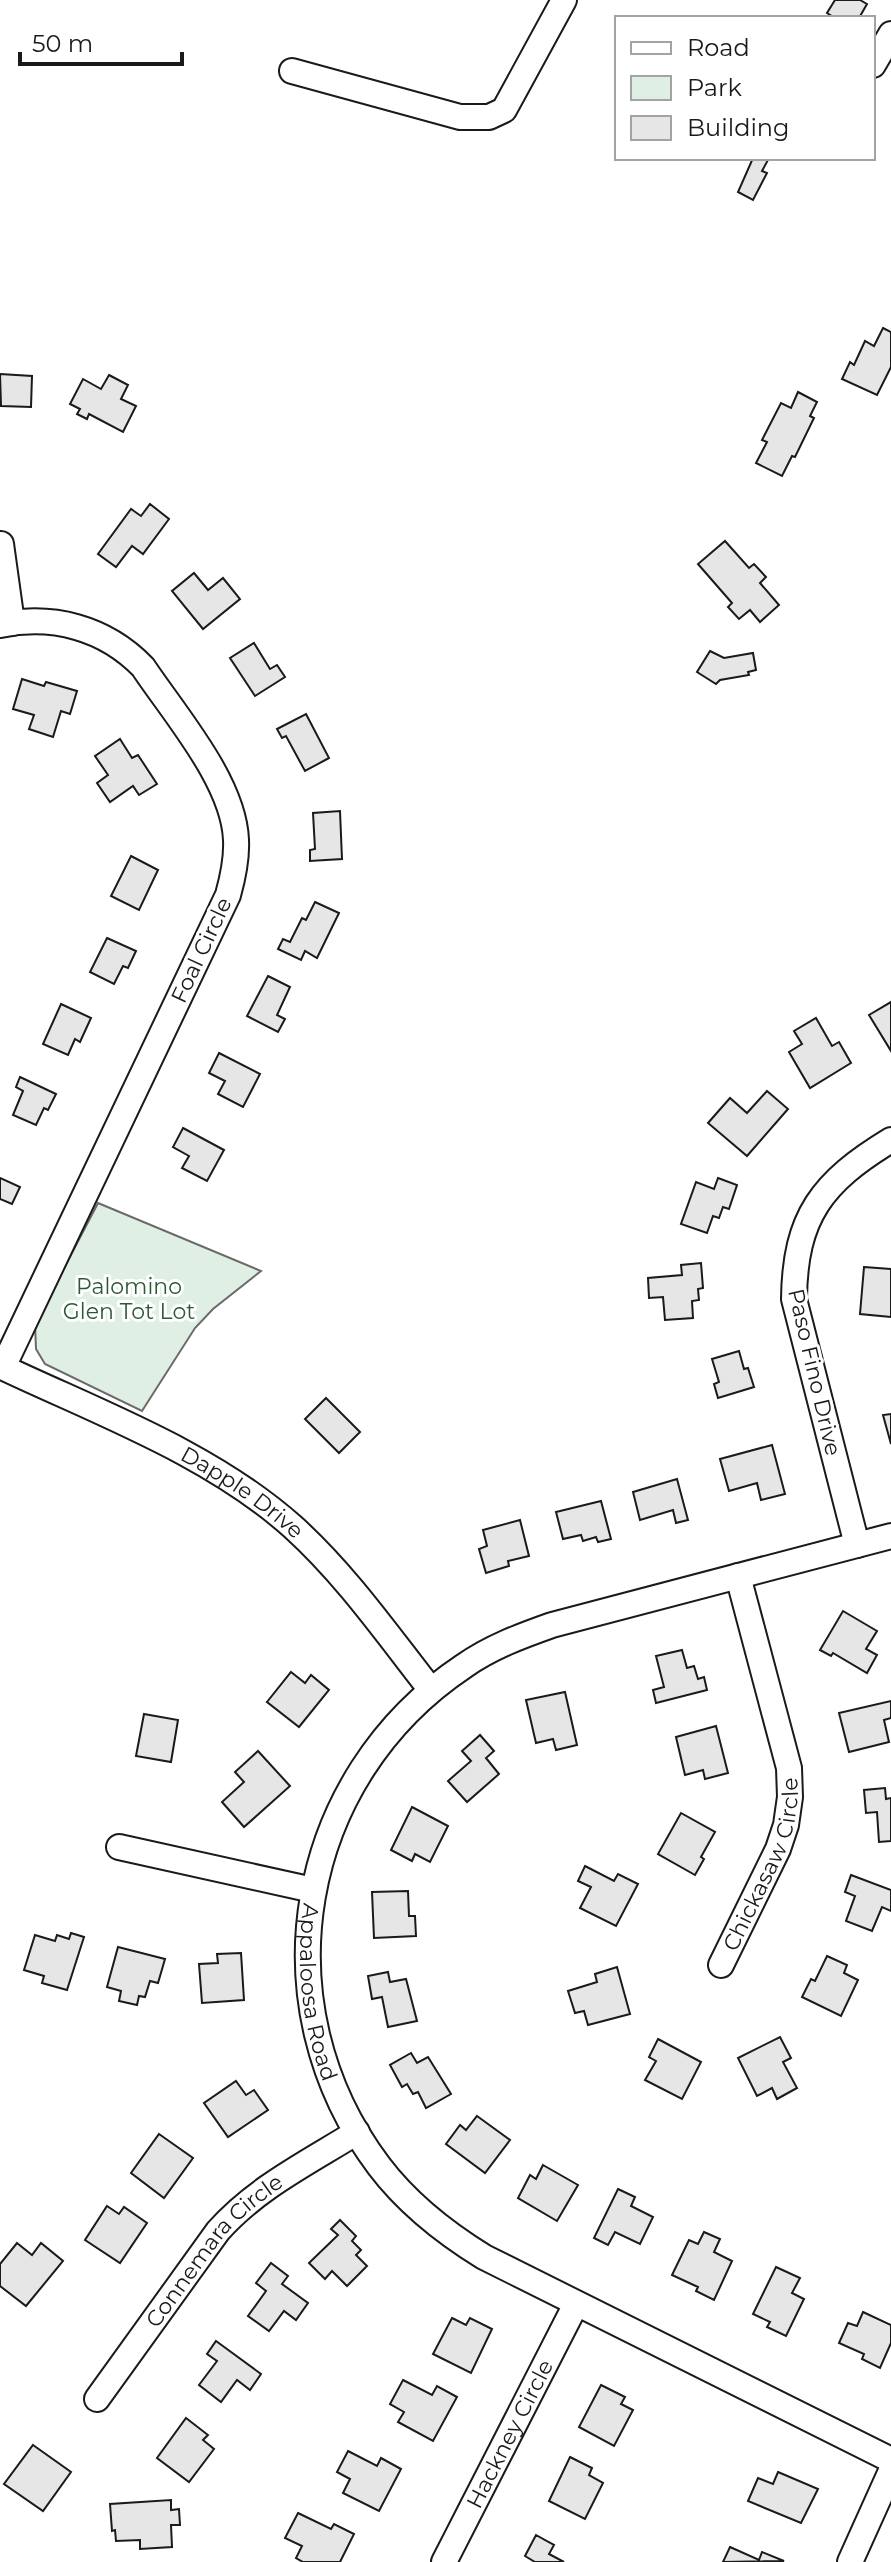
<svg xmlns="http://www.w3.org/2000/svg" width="891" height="2562" font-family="Montserrat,sans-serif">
<rect width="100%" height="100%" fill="#fff"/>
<path fill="#e0efe3" stroke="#6a6a6a" stroke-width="2" d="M98,1203L261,1271L213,1309L195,1328L142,1411L45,1364L36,1349L35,1324Z"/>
<g fill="#e6e6e6" stroke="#1a1a1a" stroke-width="2">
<path d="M835,0H860L867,4L859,18H835L827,13Z"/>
<path d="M753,158H769L762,171L767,173L753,200L738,192Z"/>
<path d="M883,328L891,332V367L877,395L842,379L850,362L854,365L865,341L874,346Z"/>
<path d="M0,374L32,376L31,407L1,406Z"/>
<path d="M109,375L128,385L121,399L136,406L123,432L89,414L87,419L77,414L80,409L70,404L83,379L101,389Z"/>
<path d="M798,392L817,402L810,416L814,418L795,457L792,456L782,476L756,463L767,442L762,440L781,403L791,408Z"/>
<path d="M150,504L169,519L143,554L132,546L116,567L98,554L131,509L141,516Z"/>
<path d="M725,541L749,568L754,564L766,577L760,583L779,605L760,622L750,610L739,619L728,607L732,603L698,564Z"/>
<path d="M194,573L208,590L223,578L240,599L203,629L172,591Z"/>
<path d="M254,643L270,669L277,665L285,677L255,696L230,658Z"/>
<path d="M710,651L724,658L753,653L756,670L748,672L749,675L720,680L716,684L697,672Z"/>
<path d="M22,679L44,686L46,682L77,691L70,714L61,711L53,737L29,729L34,715L13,709Z"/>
<path d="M306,714L329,758L305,771L286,736L282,738L277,729Z"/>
<path d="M120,739L132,758L138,755L157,784L139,795L133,786L110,802L97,783L108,775L95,756Z"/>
<path d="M340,811L342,859L310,861V850L315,849L313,813Z"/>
<path d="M131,856L158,870L139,910L111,896Z"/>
<path d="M315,902L339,913L317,958L305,951L301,960L278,949L283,939L290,942L302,918L306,920Z"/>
<path d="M107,938L136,951L128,968L123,966L114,984L90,972Z"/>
<path d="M268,976L290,987L277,1015L285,1019L278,1032L247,1016Z"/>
<path d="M891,1002V1051L869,1015Z"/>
<path d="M61,1004L91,1018L80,1042L75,1039L68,1055L43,1044Z"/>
<path d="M816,1018L832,1046L839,1042L851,1063L810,1088L789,1052L802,1044L794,1031Z"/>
<path d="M219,1053L260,1074L243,1107L218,1094L225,1081L209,1073Z"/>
<path d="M20,1077L56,1094L48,1110L44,1108L36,1125L13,1115L23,1091L16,1087Z"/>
<path d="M767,1091L788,1109L747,1156L708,1123L730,1098L747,1113Z"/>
<path d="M183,1128L224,1150L207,1181L182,1168L189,1156L173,1147Z"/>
<path d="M0,1178L20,1187L12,1204L0,1199Z"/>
<path d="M718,1178L737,1185L729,1209L723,1207L719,1218L713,1216L707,1233L681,1224L696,1182L714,1189Z"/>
<path d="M701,1263L703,1288L698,1289L699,1300L692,1301L693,1318L665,1320L663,1297L649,1298L648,1278L682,1275L681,1265Z"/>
<path d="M864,1267L891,1269V1317L860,1314Z"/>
<path d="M739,1351L744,1369L748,1368L754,1387L718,1398L714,1384L719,1382L712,1359Z"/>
<path d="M326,1398L360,1432L339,1453L305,1419Z"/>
<path d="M891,1414V1444L883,1415Z"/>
<path d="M772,1445L785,1494L761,1500L757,1483L729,1491L720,1459Z"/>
<path d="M677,1479L688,1520L676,1523L673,1510L640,1520L633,1492Z"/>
<path d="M601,1501L611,1539L598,1542L596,1537L583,1541L581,1535L563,1539L556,1512Z"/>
<path d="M520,1520L529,1556L508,1561L509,1566L486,1573L479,1549L487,1546L483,1530Z"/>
<path d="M843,1611L877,1631L866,1649L877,1655L867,1673L833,1653L831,1656L820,1650Z"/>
<path d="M682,1650L687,1668L694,1666L698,1679L704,1677L707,1690L656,1703L653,1690L664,1687L656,1656Z"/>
<path d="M291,1672L305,1683L311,1675L329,1690L299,1727L267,1702Z"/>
<path d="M565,1692L577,1745L556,1750L553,1739L536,1743L526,1700Z"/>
<path d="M891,1701V1718L884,1720L889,1742L849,1752L839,1713Z"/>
<path d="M144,1714L178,1720L171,1762L136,1756Z"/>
<path d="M716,1726L728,1773L705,1779L703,1770L685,1775L676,1737Z"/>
<path d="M480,1735L494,1751L486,1758L499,1774L467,1802L448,1781L471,1761L462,1751Z"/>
<path d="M258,1751L290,1786L244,1827L222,1802L244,1782L235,1772Z"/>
<path d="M885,1788L886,1799L891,1798V1841L879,1842L877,1812L866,1813L864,1790Z"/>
<path d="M412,1807L448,1826L430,1862L415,1854L412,1861L391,1850Z"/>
<path d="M681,1813L715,1832L701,1857L704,1859L695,1875L658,1854Z"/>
<path d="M585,1866L614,1881L618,1874L638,1884L616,1926L580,1908L591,1887L578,1881Z"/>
<path d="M851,1875L891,1890V1911L882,1907L872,1931L846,1921L855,1896L845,1892Z"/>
<path d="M408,1891L409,1916H415L416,1936L374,1938L372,1892Z"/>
<path d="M71,1933L84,1937L67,1990L42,1983L44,1976L24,1970L35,1935L55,1941L57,1935L69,1939Z"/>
<path d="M118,1947L165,1959L158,1983L150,1981L145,1997L139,1996L137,2005L119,2001L121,1991L107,1987Z"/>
<path d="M241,1953L244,2000L202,2003L199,1964L218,1963L217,1954Z"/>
<path d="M827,1956L847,1965L844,1973L858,1980L841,2016L802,1997L811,1979L815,1981Z"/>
<path d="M617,1967L630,2014L588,2025L584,2011L575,2013L568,1991L597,1982L595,1974Z"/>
<path d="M388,1972L390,1982L406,1979L417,2021L388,2027L382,1997L372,1999L368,1976Z"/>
<path d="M780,2037L791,2058L783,2062L797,2088L777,2099L772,2088L757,2096L738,2058Z"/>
<path d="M658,2039L701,2062L682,2099L645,2080L656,2061L649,2057Z"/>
<path d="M411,2053L417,2063L428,2057L451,2094L426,2108L418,2092L413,2094L407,2084L402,2087L390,2065Z"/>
<path d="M236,2081L246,2095L254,2090L268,2110L228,2137L204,2103Z"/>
<path d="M477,2116L510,2140L485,2173L446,2144L460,2125L466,2130Z"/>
<path d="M159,2134L193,2158L164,2198L131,2173Z"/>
<path d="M543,2165L578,2185L557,2221L518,2198L530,2175L536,2179Z"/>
<path d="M618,2189L635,2197L631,2206L653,2217L640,2244L615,2232L608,2245L594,2238Z"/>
<path d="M107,2206L119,2214L124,2207L147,2223L120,2263L85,2240Z"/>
<path d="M340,2220L356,2236L352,2241L361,2250L356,2255L367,2266L347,2286L332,2271L325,2279L309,2263L338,2235L331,2229Z"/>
<path d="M704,2232L720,2239L714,2252L732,2261L714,2300L696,2291L698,2287L672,2275L689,2240L698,2244Z"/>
<path d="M17,2243L32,2255L41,2243L63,2261L26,2306L0,2286V2264Z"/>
<path d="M271,2263L288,2276L282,2284L308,2303L296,2320L284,2311L269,2331L248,2316L266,2291L256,2283Z"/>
<path d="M776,2267L800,2278L792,2293L804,2299L786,2336L767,2327L770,2322L753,2314Z"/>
<path d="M863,2312L891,2325V2343L880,2368L862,2359L864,2354L839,2343L848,2323L857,2326Z"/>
<path d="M452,2318L466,2325L470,2318L492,2329L471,2373L433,2354Z"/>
<path d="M216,2341L261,2374L250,2390L237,2380L221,2402L199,2385L217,2361L207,2354Z"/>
<path d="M403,2380L432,2395L437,2386L457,2397L433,2441L398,2422L404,2412L390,2404Z"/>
<path d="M601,2385L625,2397L621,2404L633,2410L614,2446L579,2427Z"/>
<path d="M186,2418L208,2435L203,2440L214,2449L189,2482L157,2458Z"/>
<path d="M33,2445L71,2472L43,2511L4,2484Z"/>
<path d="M348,2451L377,2466L381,2458L401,2469L379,2511L343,2493L350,2479L337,2472Z"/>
<path d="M570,2457L592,2468L589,2475L603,2483L585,2519L549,2501Z"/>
<path d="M778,2472L818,2489L801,2523L748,2501L758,2478L773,2484Z"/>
<path d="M171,2500V2510L179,2509L180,2525H171L172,2547L140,2549V2540L116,2541L115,2530L112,2531L110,2504Z"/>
<path d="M298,2513L331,2529L334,2524L354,2534L340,2562H303L296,2558L302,2546L285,2538Z"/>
<path d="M536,2535L554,2545L549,2554L564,2562H535L525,2556Z"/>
<path d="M730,2547L759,2560L762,2552L784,2561L723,2562Z"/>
</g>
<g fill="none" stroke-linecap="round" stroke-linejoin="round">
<defs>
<g id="minor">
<path d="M873,65L891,34"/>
<path d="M292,71L460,117H489L504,110L564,0"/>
<path d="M1,544L12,623"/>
<path d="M0,625C53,614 105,628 143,667C175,715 234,782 236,840C237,859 233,877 228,895L3,1367"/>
<path id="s1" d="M0,1366C99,1413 210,1453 293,1527C346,1575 387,1634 431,1690"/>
<path id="s2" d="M891,1536L552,1625C521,1636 491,1647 464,1666C296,1778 257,2004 379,2166C407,2203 445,2233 484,2257L891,2460"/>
<path d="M857,1545L794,1299C795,1216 822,1182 891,1140"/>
<path d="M119,1847L313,1890"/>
<path id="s3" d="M721,1965L778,1849L786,1825L790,1797L789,1768L738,1576"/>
<path id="s4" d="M97,2399L218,2231C256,2188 309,2162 357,2132"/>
<path id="s5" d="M444,2562L576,2304"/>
<path d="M850,2562L891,2471"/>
</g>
</defs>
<use href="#minor" stroke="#1a1a1a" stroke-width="28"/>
<use href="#minor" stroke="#fff" stroke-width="24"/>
</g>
<g text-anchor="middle" stroke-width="6" stroke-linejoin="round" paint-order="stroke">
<g font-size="22" fill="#1a1a1a" stroke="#fff">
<text transform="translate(201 950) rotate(-65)" y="8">Foal Circle</text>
<text transform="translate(815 1372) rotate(77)" y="8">Paso Fino Drive</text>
<text dy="8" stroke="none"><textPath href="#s1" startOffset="274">Dapple Drive</textPath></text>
<text dy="8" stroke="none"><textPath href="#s3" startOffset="110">Chickasaw Circle</textPath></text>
<text dy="8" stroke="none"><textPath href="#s2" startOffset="828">Appaloosa Road</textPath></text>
<text dy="8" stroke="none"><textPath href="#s4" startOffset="190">Connemara Circle</textPath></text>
<text dy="8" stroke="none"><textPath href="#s5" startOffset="144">Hackney Circle</textPath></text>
</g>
<g font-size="22" fill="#2b5a34" stroke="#fff">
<text x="129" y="1294">Palomino<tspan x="129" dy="25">Glen Tot Lot</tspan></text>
</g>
</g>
<rect x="615" y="16" width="260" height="144" fill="#ffffff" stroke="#a3a3a3" stroke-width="2"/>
<rect x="631" y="42" width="40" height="12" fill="#ffffff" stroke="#a3a3a3" stroke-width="2"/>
<text x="687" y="56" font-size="24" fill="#1a1a1a">Road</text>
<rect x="631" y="76" width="40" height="24" fill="#e0efe3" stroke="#a3a3a3" stroke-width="2"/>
<text x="687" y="96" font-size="24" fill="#1a1a1a">Park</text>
<rect x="631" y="116" width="40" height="24" fill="#e6e6e6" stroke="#a3a3a3" stroke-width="2"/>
<text x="687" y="136" font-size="24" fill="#1a1a1a">Building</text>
<path d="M20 52v12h162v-12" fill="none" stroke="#1a1a1a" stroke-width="4"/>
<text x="32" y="52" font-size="24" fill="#1a1a1a" stroke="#ffffff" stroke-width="6" paint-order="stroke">50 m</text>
</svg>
